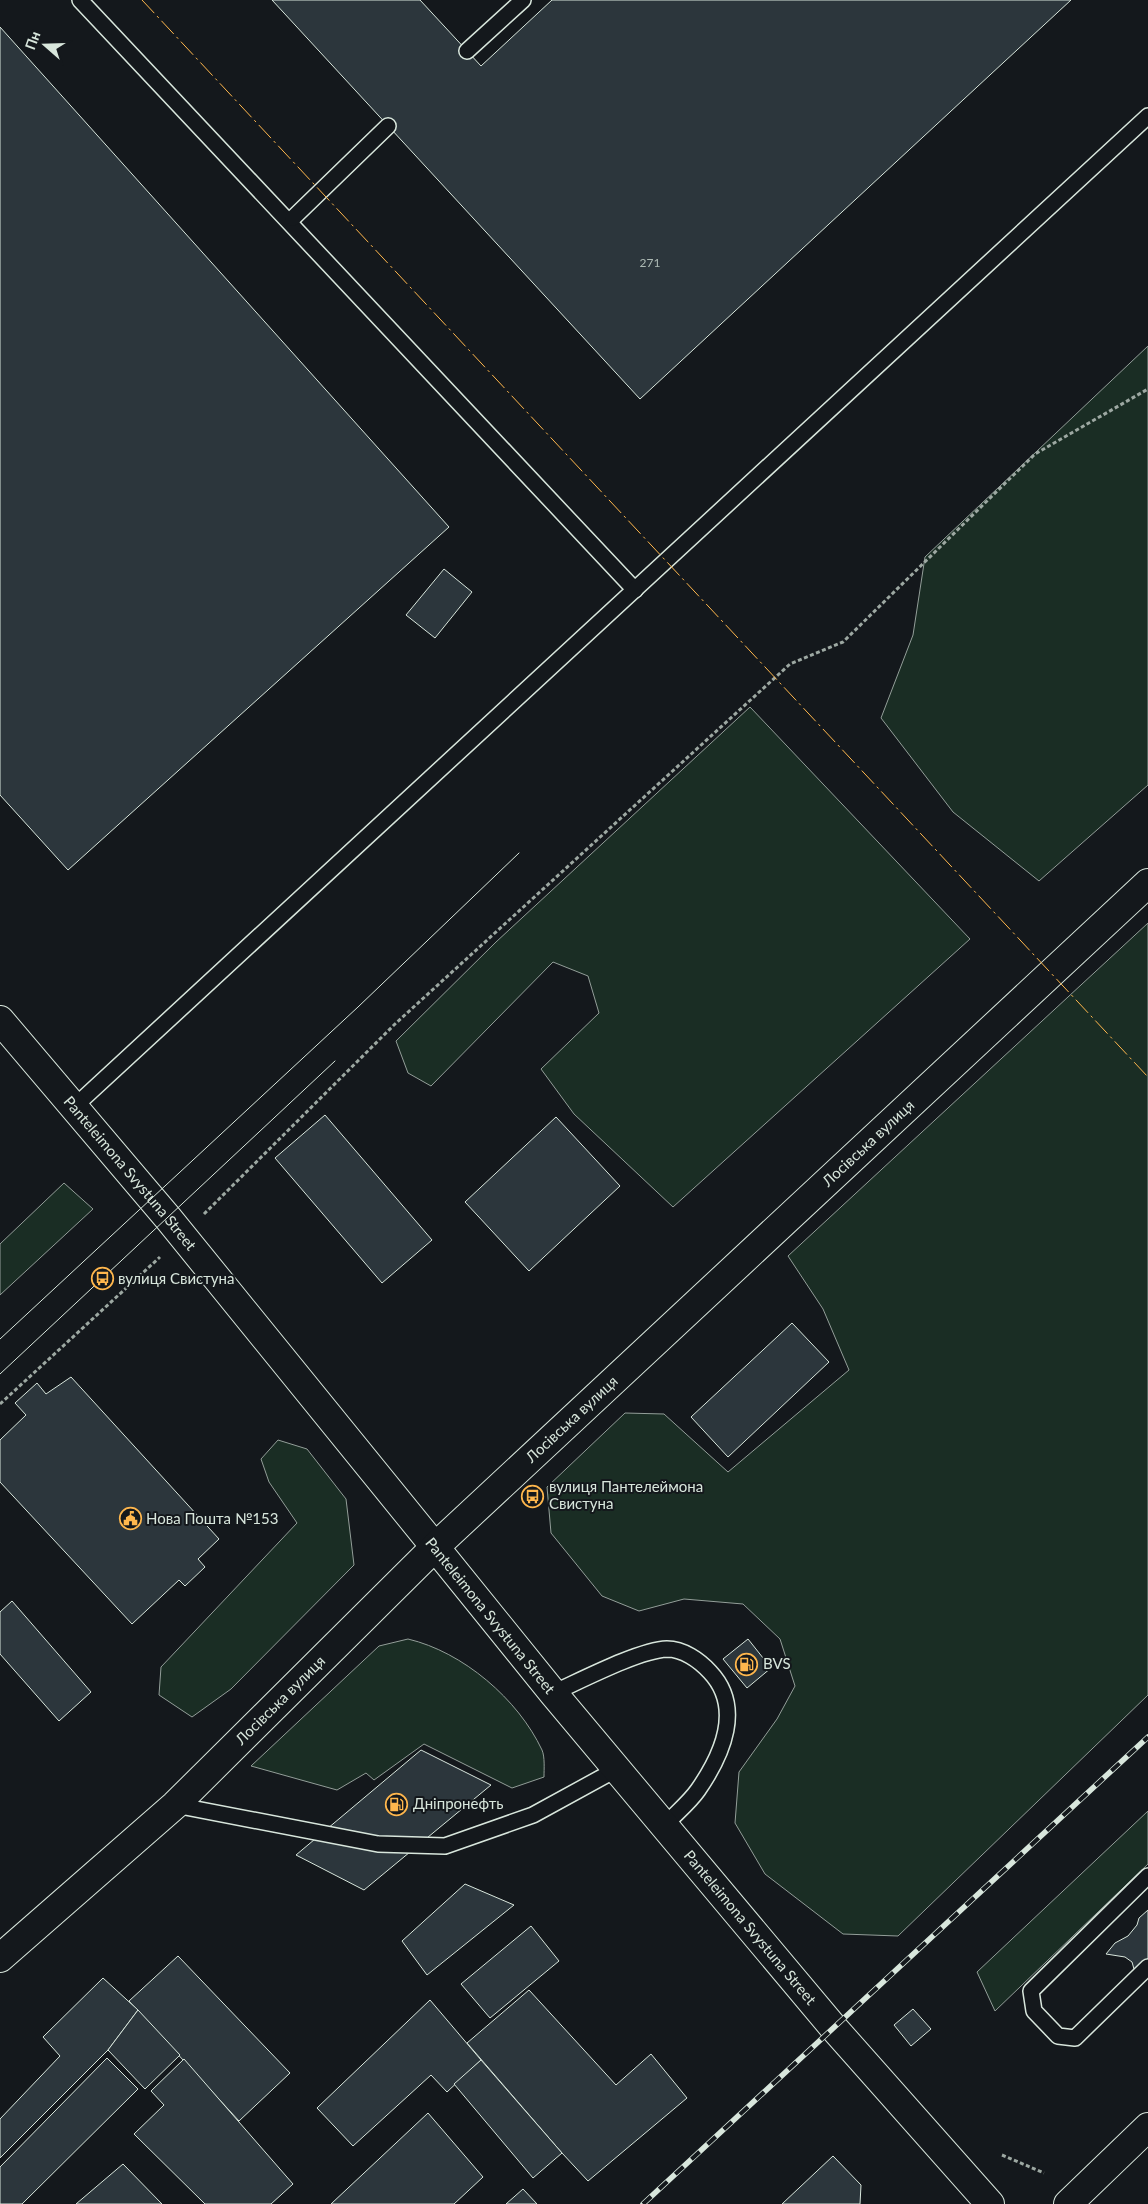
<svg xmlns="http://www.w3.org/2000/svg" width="1148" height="2204" font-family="Lato,sans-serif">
<rect width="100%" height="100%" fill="#14181c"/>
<g fill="#1a2d24" stroke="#939e99">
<path d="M1148,346V785L1039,881L953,812L881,718L913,635L925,557Z"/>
<path d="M750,707L970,939L673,1207L574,1114L541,1069L599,1013L588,976L553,962L431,1086L408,1073L396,1041L496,942Z"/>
<path d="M1148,923V1695L898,1936L843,1934L765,1874L735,1823L739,1772L777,1719L795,1686L780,1639L743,1604L684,1599L639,1611L602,1596L551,1533L547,1487L625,1413L664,1414L728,1472L849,1370L823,1309L788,1256Z"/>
<path d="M64,1183L93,1209L0,1295V1244Z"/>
<path d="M278,1440L307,1449L346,1499L354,1565L231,1689L192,1717L159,1695L161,1667L297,1523L269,1482L261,1459Z"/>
<path d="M408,1639C463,1652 518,1699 542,1750C545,1757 544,1769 544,1777L512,1788L424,1744L374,1780L366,1773L337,1790L251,1766L379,1646Z"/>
<path d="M1148,1811V1864L995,2011L977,1972Z"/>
</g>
<g fill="#2c363c" stroke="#d8e6dc">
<path d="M272,0H420L481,66L552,0H1071L640,399Z"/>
<path d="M0,27L449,527L68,870L0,795Z"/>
<path d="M444,569L472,592L435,638L406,615Z"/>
<path d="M325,1115L432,1240L382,1283L275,1158Z"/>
<path d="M556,1117L620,1186L529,1271L465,1202Z"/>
<path d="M792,1323L829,1362L728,1457L691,1417Z"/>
<path d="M71,1377L219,1539L198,1559L205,1567L185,1586L179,1580L132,1624L0,1482V1440L26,1415L15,1403L37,1383L46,1394Z"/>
<path d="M12,1601L91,1692L59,1721L0,1654V1612Z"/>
<path d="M748,1639L771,1668L747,1688L723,1659Z"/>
<path d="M421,1750L491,1785L364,1890L296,1855Z"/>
<path d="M465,1884L514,1905L427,1975L402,1941Z"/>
<path d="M1148,1910V1963L1134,1969L1132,1962L1125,1957L1106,1954L1115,1943L1128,1936L1137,1925L1139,1918Z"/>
<path d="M531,1926L559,1961L490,2018L461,1984Z"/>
<path d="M178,1956L290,2073L239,2121L129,2001Z"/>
<path d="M103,1978L138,2010L108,2050L0,2158V2119L60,2056L43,2037Z"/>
<path d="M529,1990L616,2085L651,2054L687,2098L588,2181L562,2153L467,2043Z"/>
<path d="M430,2000L481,2060L447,2092L431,2075L353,2146L317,2108Z"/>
<path d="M913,2009L931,2029L911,2046L894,2025Z"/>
<path d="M138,2010L180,2055L145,2089L108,2050Z"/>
<path d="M107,2058L138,2089L22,2204H0V2167Z"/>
<path d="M184,2059L293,2184L271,2204H205L134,2134L164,2105L151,2091Z"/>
<path d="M481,2060L562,2153L533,2178L454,2084Z"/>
<path d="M428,2113L483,2177L454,2204H331Z"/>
<path d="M833,2156L861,2185L860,2204H782Z"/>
<path d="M123,2164L162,2204H76Z"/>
<path d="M523,2189L537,2204H506Z"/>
</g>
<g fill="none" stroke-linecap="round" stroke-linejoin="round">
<defs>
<g id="lane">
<path d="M80,0L635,590"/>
<path d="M467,51L523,0"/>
<path d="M293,218L388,126"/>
<path d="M74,1107L1148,116"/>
<path d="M553,1693C580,1681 639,1650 667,1649C683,1649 699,1660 710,1672C743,1707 723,1754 698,1790C689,1803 675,1814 664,1826"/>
<path d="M175,1805L378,1844L445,1846L533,1815L617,1769"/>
<path d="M1148,1876L1031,1991L1034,2011L1058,2036L1075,2038L1148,1967"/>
</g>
<g id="street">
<path id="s1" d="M0,1020L168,1218L435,1547"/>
</g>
<g id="secondary">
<path id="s2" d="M435,1547L553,1693L833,2027L990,2204"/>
<path id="s3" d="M0,1958L175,1805L435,1547L1148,883"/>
</g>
<path id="primary" d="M1068,2204L1148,2127"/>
</defs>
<use href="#lane" stroke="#d8e6dc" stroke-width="18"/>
<use href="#street" stroke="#d8e6dc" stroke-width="30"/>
<use href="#secondary" stroke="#d8e6dc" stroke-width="30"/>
<use href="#primary" stroke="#d8e6dc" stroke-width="30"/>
<g stroke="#9da8a2" stroke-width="3" stroke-dasharray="4 2.5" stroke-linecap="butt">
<path d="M204,1214L395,1024L790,664L843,642L1035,454L1148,389"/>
<path d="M0,1404L160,1257"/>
<path d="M1002,2155L1044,2173"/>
</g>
<use href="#lane" stroke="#14181c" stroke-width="15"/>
<use href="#street" stroke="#14181c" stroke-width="28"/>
<use href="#secondary" stroke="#14181c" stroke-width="28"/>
<use href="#primary" stroke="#14181c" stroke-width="28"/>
<g stroke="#d8e6dc" stroke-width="1">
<path d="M0,1339L358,1007L519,853"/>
<path d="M0,1374L335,1061"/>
</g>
<defs>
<path id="rail" d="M643,2204L1148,1737"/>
</defs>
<use href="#rail" stroke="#d8e6dc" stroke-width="5.5"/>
<use href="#rail" stroke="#14181c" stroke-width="4" stroke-dasharray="11" stroke-linecap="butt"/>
<path stroke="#ffb74d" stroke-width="1" stroke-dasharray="18 4 2.5 4" stroke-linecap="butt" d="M142,0L1148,1077"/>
</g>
<defs>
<symbol id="bus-ring" viewBox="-11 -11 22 22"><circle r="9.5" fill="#14181c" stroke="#ffb74d" stroke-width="1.5"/><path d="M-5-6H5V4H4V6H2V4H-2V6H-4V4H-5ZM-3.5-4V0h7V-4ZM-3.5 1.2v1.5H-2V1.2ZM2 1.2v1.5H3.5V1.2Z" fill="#ffb74d"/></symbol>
<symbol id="civic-ring" viewBox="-11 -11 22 22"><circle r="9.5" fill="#14181c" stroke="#ffb74d" stroke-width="1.5"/><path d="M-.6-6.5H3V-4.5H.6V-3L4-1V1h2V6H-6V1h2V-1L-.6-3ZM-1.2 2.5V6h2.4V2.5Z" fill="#ffb74d"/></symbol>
<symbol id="fuel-ring" viewBox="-11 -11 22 22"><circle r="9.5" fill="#14181c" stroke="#ffb74d" stroke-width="1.5"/><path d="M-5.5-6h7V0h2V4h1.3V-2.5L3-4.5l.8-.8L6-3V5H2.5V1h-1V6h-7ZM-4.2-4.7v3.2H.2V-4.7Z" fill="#ffb74d"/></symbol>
</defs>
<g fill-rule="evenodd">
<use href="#bus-ring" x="90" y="1266" width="25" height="25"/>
<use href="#bus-ring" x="520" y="1484" width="25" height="25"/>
<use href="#civic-ring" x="118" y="1506" width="25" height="25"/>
<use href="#fuel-ring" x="734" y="1652" width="25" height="25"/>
<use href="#fuel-ring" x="384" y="1792" width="25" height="25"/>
</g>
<g text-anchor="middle" stroke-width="4" stroke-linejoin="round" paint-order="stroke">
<g font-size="12" fill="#adbab4">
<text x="650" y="267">271</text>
</g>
<g font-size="15" fill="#d8e6dc" stroke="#14181c">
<text dy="5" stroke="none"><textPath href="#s3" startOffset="1191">Лосівська вулиця</textPath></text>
<text dy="5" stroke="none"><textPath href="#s1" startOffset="201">Panteleimona Svystuna Street</textPath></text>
<text dy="5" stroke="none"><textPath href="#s3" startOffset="786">Лосівська вулиця</textPath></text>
<text transform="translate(490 1616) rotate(51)" y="5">Panteleimona Svystuna Street</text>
<text dy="5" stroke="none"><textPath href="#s3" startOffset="381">Лосівська вулиця</textPath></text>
<text dy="5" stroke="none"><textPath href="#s2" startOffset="494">Panteleimona Svystuna Street</textPath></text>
</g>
<g font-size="15" fill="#d8e6dc" stroke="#14181c" text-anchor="start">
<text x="118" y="1284">вулиця Свистуна</text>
<text x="549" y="1492">вулиця Пантелеймона<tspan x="549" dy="17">Свистуна</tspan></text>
<text x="146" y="1524">Нова Пошта №153</text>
<text x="763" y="1669">BVS</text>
<text x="413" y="1809">Дніпронефть</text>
</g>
</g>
<g transform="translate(45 45) rotate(290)" stroke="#14181c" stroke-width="4" paint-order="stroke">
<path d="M0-4L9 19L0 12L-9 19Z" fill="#d8e6dc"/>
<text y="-8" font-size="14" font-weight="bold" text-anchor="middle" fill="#d8e6dc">Пн</text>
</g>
</svg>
